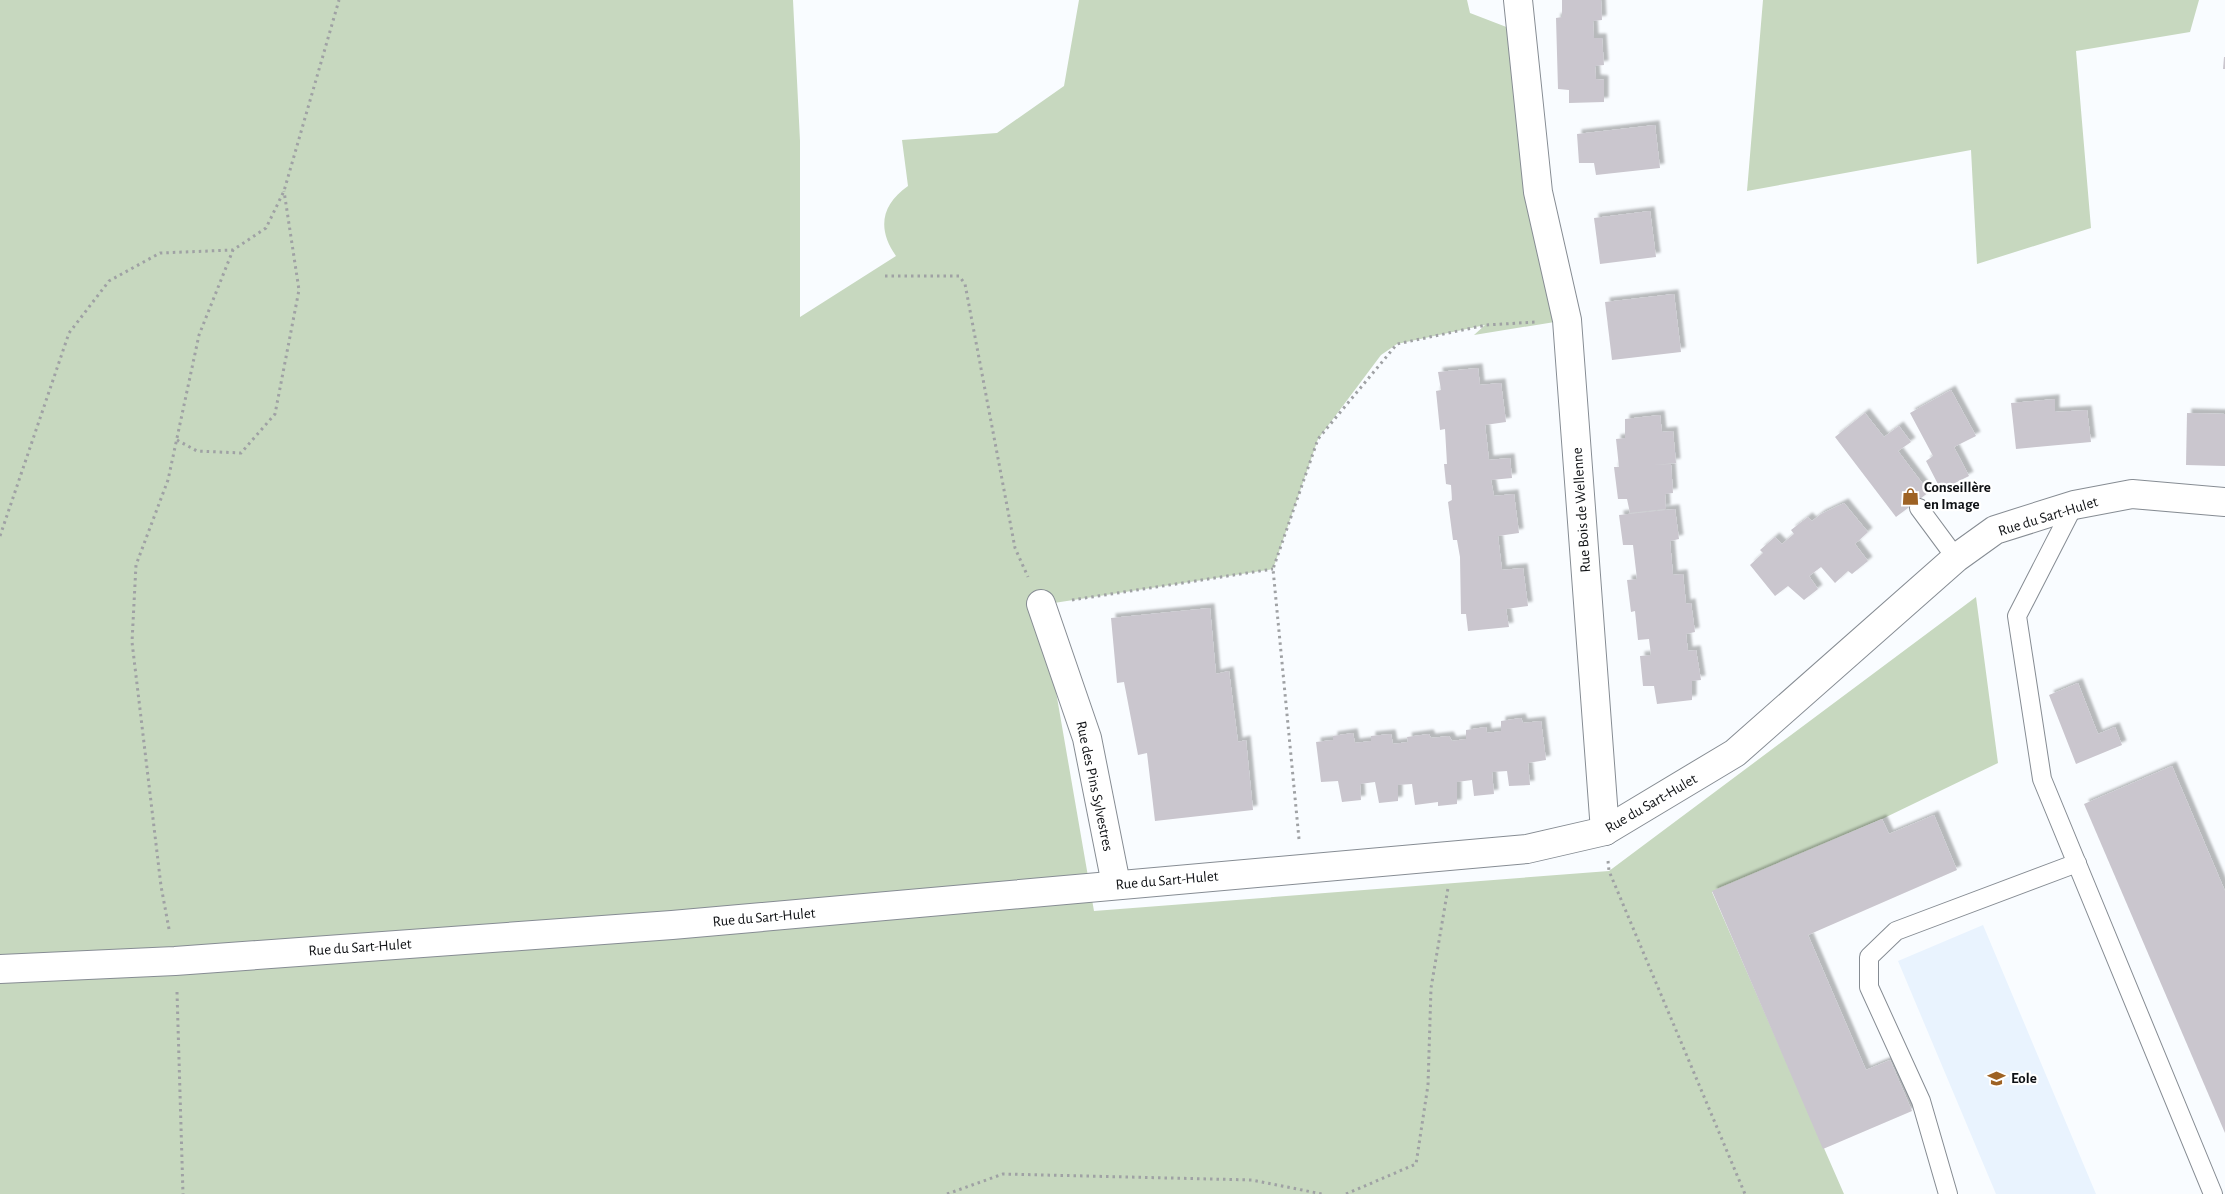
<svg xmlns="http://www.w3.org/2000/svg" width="2225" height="1194" font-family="'Alegreya Sans',sans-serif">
<defs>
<filter id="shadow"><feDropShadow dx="4.5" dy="-4.5" stdDeviation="1" flood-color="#0004"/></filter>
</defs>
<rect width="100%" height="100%" fill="#f9fcff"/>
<path fill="#e9f3fe" d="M1983,925L2096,1194H1996L1898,961Z"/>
<g fill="#c7d8bf">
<path d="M0,0H793L800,141V317L896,256C877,229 881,205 908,186L902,140L997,133L1064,86L1079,0H1467L1470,13L1522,33L1567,320L1474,335L1485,325L1397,344L1381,355L1318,439L1273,569L1041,605L1094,911L1609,871L1976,597L1998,763L1882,819L1712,892L1844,1194H0Z"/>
<path d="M1763,0H2199L2190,32L2076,51L2091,228L1977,264L1971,150L1747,191Z"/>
</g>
<g fill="#cac6ce" filter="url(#shadow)">
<path d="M1562,0H1601L1602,20L1593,21L1594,38H1602L1604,65L1595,66L1596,79L1604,80V102L1569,103V90L1558,89L1556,18L1562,17Z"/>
<path d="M2224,57H2225V69H2223Z"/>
<path d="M1655,125L1660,168L1596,175L1594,163H1579L1577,134Z"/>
<path d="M1650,211L1656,257L1600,264L1594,218Z"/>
<path d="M1674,294L1681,352L1612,360L1605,302Z"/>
<path d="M1478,368L1480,385L1501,383L1506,422L1485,425L1487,442L1489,460L1510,458L1512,478L1491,480L1494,496L1514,494L1519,533L1498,536L1502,570L1523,568L1528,606L1506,609L1509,627L1468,631L1466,614H1461L1460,557L1457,540H1453L1448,502L1452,500L1451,485L1446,484L1444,464H1447L1445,429L1440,430L1436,391L1441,390L1438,372Z"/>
<path d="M1951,390L1976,436L1954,447L1969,476L1941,490L1926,461L1933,456L1910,413Z"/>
<path d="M2055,399V412L2087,410L2091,442L2016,449L2011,403Z"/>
<path d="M1865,413L1884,437L1899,426L1911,442L1898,451L1929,492L1896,517L1835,437Z"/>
<path d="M2187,413L2225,414V466L2186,465Z"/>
<path d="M1660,415L1662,432L1673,431L1676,463L1653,465L1671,464L1673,493L1665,494L1666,509L1630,513L1627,499H1618L1614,467H1619L1616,439L1625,438V419Z"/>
<path d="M1844,503L1868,532L1855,544L1868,561L1852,574L1848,571L1835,583L1821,567L1809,576L1818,589L1804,600L1788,586L1775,596L1750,565L1763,553L1760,550L1775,537L1782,544L1794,534L1791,530L1808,517L1812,521L1821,514Z"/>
<path d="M1675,509L1679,539L1670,541L1673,575L1683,574L1686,604L1691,603L1695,632L1686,634L1688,651L1696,650L1701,680L1692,681V700L1657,704L1654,686H1643L1640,656L1651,655L1649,639L1638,640L1635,611L1631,612L1627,580L1637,579L1633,545H1623L1619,515Z"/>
<path d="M1210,608L1216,674L1229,671L1238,742L1246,740L1253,810L1155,821L1147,753L1138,755L1124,682L1117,683L1111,618Z"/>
<path d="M2078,683L2098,734L2115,727L2122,745L2076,764L2049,695Z"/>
<path d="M1521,718L1523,723L1541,721L1546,760L1528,763L1530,785L1509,786L1507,771L1492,772L1494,794L1474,796L1472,780L1457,782V804L1438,806V802L1415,805L1412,784L1398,785V801L1379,803L1375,782L1360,784L1361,800L1342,802L1338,781L1321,782L1316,742L1333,740V736L1353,733L1355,743L1371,741V736L1391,734L1393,744L1408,742L1407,737L1429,734L1431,738L1449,736L1452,741L1466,739V730L1486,727L1487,733L1501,731V721Z"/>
<path d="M2172,766L2225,891V1133L2084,804Z"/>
<path d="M1934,815L1957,870L1808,935L1866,1070L1890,1060L1912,1111L1823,1149L1712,891L1882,819L1889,834Z"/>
</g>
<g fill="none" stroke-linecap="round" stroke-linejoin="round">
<defs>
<g id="service">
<path d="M2074,505L2017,616L2042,779L2213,1194"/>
<path d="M1919,508L1956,558"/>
<path d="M1948,1194L1921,1101L1869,987V957L1896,931L2077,863"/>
</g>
<g id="minor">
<path d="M1518,0L1538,192L1567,320L1605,831"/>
<path d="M1041,604L1087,738L1116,884"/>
<path d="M0,969L175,961L672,925L1527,849L1605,831L1735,753L1956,558L1995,530L2074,505L2132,494L2225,502"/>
</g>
</defs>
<use href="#service" stroke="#868c93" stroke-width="20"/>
<use href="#minor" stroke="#868c93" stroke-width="30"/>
<g stroke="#9fa1a4" stroke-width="3" stroke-dasharray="2.5 4" stroke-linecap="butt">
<path d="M885,276H959L965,284L1015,548L1028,577"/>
<path d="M177,440L197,451L241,453L275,414L299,290L284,191"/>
<path d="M0,536L69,333L109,281L160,253L233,250L266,228L284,191L339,0"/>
<path d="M1072,600L1273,569"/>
<path d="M1299,839L1273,569L1318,439L1397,344L1486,325L1536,322"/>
<path d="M1608,861L1609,871L1745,1194"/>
<path d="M169,929L161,886L132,642L136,565L168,480L199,335L233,250"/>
<path d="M177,992L183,1194"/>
<path d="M947,1194L1003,1174L1252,1180L1322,1194"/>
<path d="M1346,1194L1416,1164L1428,1085L1431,988L1448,888"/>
</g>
<use href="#service" stroke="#fff" stroke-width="18"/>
<use href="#minor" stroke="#fff" stroke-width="28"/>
</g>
<defs>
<symbol id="shop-bare" viewBox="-9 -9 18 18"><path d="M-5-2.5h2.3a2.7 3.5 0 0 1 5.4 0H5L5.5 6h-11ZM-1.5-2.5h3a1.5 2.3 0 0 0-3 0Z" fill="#9e6224" stroke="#fff" stroke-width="2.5" paint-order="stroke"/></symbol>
<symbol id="school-bare" viewBox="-9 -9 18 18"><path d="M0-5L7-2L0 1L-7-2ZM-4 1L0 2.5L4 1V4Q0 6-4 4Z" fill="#9e6224" stroke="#fff" stroke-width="2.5" paint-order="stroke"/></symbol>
</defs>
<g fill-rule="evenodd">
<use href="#shop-bare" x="1898" y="484" width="25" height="25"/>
<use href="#school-bare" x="1984" y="1066" width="25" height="25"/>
</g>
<g text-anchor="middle" stroke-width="4.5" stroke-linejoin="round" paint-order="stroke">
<g font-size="15" font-weight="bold" fill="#0f1114" stroke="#fff" text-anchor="start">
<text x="1924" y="492">Conseillère<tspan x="1924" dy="17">en Image</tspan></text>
<text x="2011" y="1083">Eole</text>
</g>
<g font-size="15" fill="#0f1114" stroke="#fff">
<text transform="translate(1581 510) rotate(-94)" y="5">Rue Bois de Wellenne</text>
<text transform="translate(2048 516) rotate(-17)" y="5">Rue du Sart-Hulet</text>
<text transform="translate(1095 786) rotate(78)" y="5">Rue des Pins Sylvestres</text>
<text transform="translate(1651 803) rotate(-30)" y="5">Rue du Sart-Hulet</text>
<text transform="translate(1167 880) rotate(-5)" y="5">Rue du Sart-Hulet</text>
<text transform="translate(764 917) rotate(-5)" y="5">Rue du Sart-Hulet</text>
<text transform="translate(360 947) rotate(-4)" y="5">Rue du Sart-Hulet</text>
</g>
</g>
</svg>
